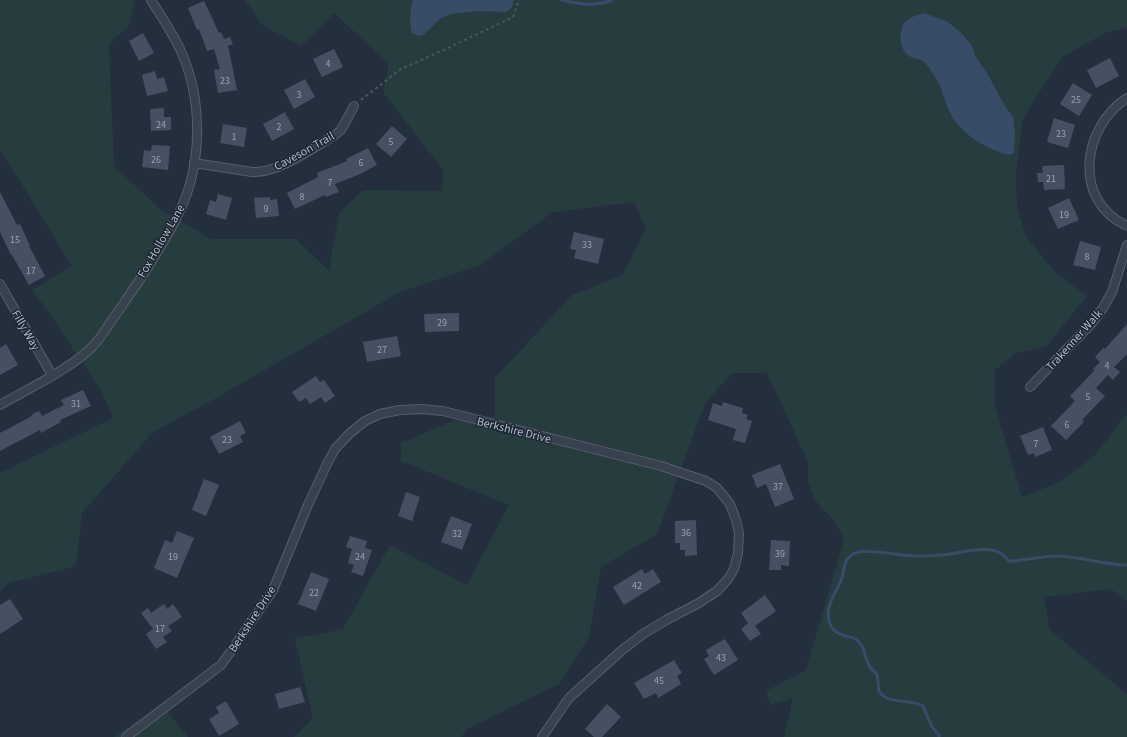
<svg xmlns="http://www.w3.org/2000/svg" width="1127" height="737" font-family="'Source Sans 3',sans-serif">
<rect width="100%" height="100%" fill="#242f3e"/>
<g fill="#263c3f">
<path d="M0,0H135L128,28L109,43L114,166L159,208L211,239H296L329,271L339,213L363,190L441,191L444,171L383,92L389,64L334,13L301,46L262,25L245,0H1127V28L1105,33L1062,57L1023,118L1016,172L1017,208L1026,237L1056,273L1087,296L1046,347L1016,353L995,370V406L1022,497L1059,482L1094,456L1127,414V601L1111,589L1044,597L1050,630L1127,694V737H784L793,698L770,705L766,691L806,670L844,539L835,522L814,499L808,481V462L767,373H732L705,403L657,534L601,567L589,637L559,684L467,729L461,737H294L313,718L295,639L343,629L390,545L467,585L509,505L401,461V443L467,415L495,423V378L572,295L623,275L646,228L634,202L553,212L480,265L400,292L218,397L153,432L82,513L76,566L9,583L0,591V473L113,418L102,392L50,314L32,290L72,266L0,149Z"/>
<path d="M161,704L188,737H114Z"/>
</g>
<g fill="#394c67">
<path d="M413,0H514L512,7L506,12L477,11L451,14L441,18L424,34L419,36L412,33C409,22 410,10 413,0Z"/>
<path d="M924,13L948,22L961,33L971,44L976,57L987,73L1005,106L1013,117L1015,132L1014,153C1006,157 1001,152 994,150C975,142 956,128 948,108C944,99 942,88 937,80C933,74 929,66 924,62C920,58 912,59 908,55C904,52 901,46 901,42C899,24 907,17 924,13Z"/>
</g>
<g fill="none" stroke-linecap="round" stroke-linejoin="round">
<g stroke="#394c67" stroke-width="3">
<path d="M561,0C580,4 594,7 612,0"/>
<path d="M939,737V735L932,727L923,706C911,699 897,704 885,697C874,691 881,682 876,673C874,671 871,669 870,667C865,659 865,648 859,642C853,634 841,639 833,629C820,611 836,594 842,578C845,569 843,560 853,554C865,548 889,554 902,555C917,557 934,556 950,554C964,552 978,548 992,550C1000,551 1004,556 1009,561C1025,561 1040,556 1056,556C1080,556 1103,565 1127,565"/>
</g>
</g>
<g fill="#455162">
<path d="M204,1L219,33L221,32L224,39L230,37L233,44L228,46L230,55L237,90L218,93L214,70L220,69L214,49L207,51L199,29L197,30L188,8Z"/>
<path d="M143,33L154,53L139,61L129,41Z"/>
<path d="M334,49L343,67L322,77L313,59Z"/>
<path d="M1110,58L1119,76L1096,88L1087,70Z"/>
<path d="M155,71L157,79L164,77L168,91L147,96L142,75Z"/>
<path d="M305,79L315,97L294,109L284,90Z"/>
<path d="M1073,83L1092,95L1079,116L1060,104Z"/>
<path d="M164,108V117H171V130L151,131L150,109Z"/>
<path d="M285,112L294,129L272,141L263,124Z"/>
<path d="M1054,118L1075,125L1068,148L1047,142Z"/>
<path d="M223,124L247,128L244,147L220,143Z"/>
<path d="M392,126L407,139L391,157L376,144Z"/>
<path d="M152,145L170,146L168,170L142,167L144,150L151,151Z"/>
<path d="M368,148L377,165L358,175L335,184L339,192L326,197L325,195L295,209L287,193L318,177L317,173L347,161L346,159Z"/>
<path d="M1064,165L1065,189L1044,190L1043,182H1038L1037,173H1043L1042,166Z"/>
<path d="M0,192L17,225L20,224L30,246H29L45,276L29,285L12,255H11L0,232Z"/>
<path d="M218,194L232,198L226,220L206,214L210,200L216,202Z"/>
<path d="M270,197V200L277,199L279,216L256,218L254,198Z"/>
<path d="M1069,198L1079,220L1058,229L1048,208Z"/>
<path d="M574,232L604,239L598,264L574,258L576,250L570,249Z"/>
<path d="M1080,241L1101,247L1095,270L1073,265Z"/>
<path d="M459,313V331L425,332L424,314Z"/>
<path d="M1127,324V354L1114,367L1120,372L1113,380L1108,375L1096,388L1105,396L1082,420L1084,422L1066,440L1051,426L1075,401L1070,396L1094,371L1093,369L1100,362L1095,357L1103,348L1105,349Z"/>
<path d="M397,336L401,356L367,362L363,342Z"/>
<path d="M6,344L18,365L0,375V348Z"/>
<path d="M316,376L320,382L324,380L335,396L325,403L321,397L310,404L306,398L299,402L292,392Z"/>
<path d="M83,390L91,406L60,420L61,422L41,433L40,430L0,451V433L32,416L31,415L39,411L42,416L64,405L61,400Z"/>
<path d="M723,402L743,408L742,413L748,415L746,419L752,421L745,443L733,440L736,429L708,420L713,403L722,406Z"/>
<path d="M240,421L246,433L240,436L243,442L219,454L210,437Z"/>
<path d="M1043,427L1052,450L1035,457L1034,453L1028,455L1020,436Z"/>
<path d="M780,464L794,499L775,507L766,484L757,488L752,475Z"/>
<path d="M204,479L219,485L206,516L192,510Z"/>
<path d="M406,492L420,497L412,521L398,516Z"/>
<path d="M451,516L472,524L462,550L441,542Z"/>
<path d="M696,520L697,555L685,556V550H680V543H675V521Z"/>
<path d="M177,531L194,538L177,578L154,568L165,540L172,543Z"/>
<path d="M350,536L367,541L365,548L372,550L363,576L351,572L354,565L348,563L352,549L346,547Z"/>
<path d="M771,540L790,541L789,566L781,565V570H769Z"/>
<path d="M642,569L645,574L653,569L661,582L624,605L613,587Z"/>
<path d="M311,572L329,579L316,611L298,604Z"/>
<path d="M765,595L776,611L755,626L761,634L750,641L741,629L748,623L741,613Z"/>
<path d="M10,599L23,619L0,634V605Z"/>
<path d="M164,604L167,609L173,604L182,617L168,626L172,631L163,637L167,642L156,649L146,634L153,629L141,613L148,608L151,613Z"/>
<path d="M725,639L738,660L714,675L704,659L709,656L706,650Z"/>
<path d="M674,660L682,673L677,676L681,684L658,698L656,693L644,699L634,683Z"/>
<path d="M300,687L305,702L279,709L275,694Z"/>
<path d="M226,701L239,724L219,736L209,719L219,713L216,707Z"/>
<path d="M607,704L621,717L602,737H594L585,729Z"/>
</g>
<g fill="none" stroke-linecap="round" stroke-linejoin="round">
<defs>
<g id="street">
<path d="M1127,98C1082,127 1072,201 1127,226"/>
<path d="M194,163L252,172C279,173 311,149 335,135L341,130L354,106"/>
<path d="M0,284L52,375"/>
<path d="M1030,387L1092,323L1103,308L1112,292L1127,245"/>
<path d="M0,405C29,388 65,372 90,349C98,342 104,332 110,323C120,309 129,295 139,281C153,259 168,237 179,213C203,163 203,99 180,49C172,32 161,16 151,0"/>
<path d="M126,737L221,665L234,647L273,590L308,505L327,464L335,449L349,434L365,421L380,414L400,410L421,409L443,411L661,466L706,481L717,488L730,504L736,520L739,533L738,553L734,569L728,579L717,591L697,604L668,619L643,634L621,651L569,698L542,737"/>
</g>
</defs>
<use href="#street" stroke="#565f6c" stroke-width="10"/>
<path stroke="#44595c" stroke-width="2" stroke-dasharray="3 3" stroke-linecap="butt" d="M361,100L401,69L448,48L513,17L519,0"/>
<use href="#street" stroke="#38414e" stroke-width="8"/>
</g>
<g text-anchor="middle" stroke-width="3" stroke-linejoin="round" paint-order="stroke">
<g font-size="10" fill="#98a1af">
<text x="328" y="67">4</text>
<text x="225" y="84">23</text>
<text x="299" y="98">3</text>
<text x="1076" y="103">25</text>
<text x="161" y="128">24</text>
<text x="279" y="130">2</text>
<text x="1061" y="137">23</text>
<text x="234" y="140">1</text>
<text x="391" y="145">5</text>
<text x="156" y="163">26</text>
<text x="361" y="166">6</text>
<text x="1051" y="182">21</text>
<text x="330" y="186">7</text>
<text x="302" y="200">8</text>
<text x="266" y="212">9</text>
<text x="1064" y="218">19</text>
<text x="15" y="243">15</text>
<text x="587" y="248">33</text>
<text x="1087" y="260">8</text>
<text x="31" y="274">17</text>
<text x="442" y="326">29</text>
<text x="382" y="353">27</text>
<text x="1107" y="369">4</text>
<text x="1088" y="400">5</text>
<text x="76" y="407">31</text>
<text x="1067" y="428">6</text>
<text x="227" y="443">23</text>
<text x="1036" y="447">7</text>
<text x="778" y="490">37</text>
<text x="686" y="536">36</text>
<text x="457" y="537">32</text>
<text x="780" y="557">39</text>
<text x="173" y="560">19</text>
<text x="360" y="560">24</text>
<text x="637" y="589">42</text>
<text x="314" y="596">22</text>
<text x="160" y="632">17</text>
<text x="721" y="661">43</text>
<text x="659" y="684">45</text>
</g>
<g font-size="12" fill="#b4bcc9" stroke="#1d2633">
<text transform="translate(304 151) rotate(-29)" y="4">Caveson Trail</text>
<text transform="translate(161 241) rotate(-60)" y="4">Fox Hollow Lane</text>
<text transform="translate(26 330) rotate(60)" y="4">Filly Way</text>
<text transform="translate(1074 340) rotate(-48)" y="4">Trakenner Walk</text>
<text transform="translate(514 430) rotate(14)" y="4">Berkshire Drive</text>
<text transform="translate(252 619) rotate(-57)" y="4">Berkshire Drive</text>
</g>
</g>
</svg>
